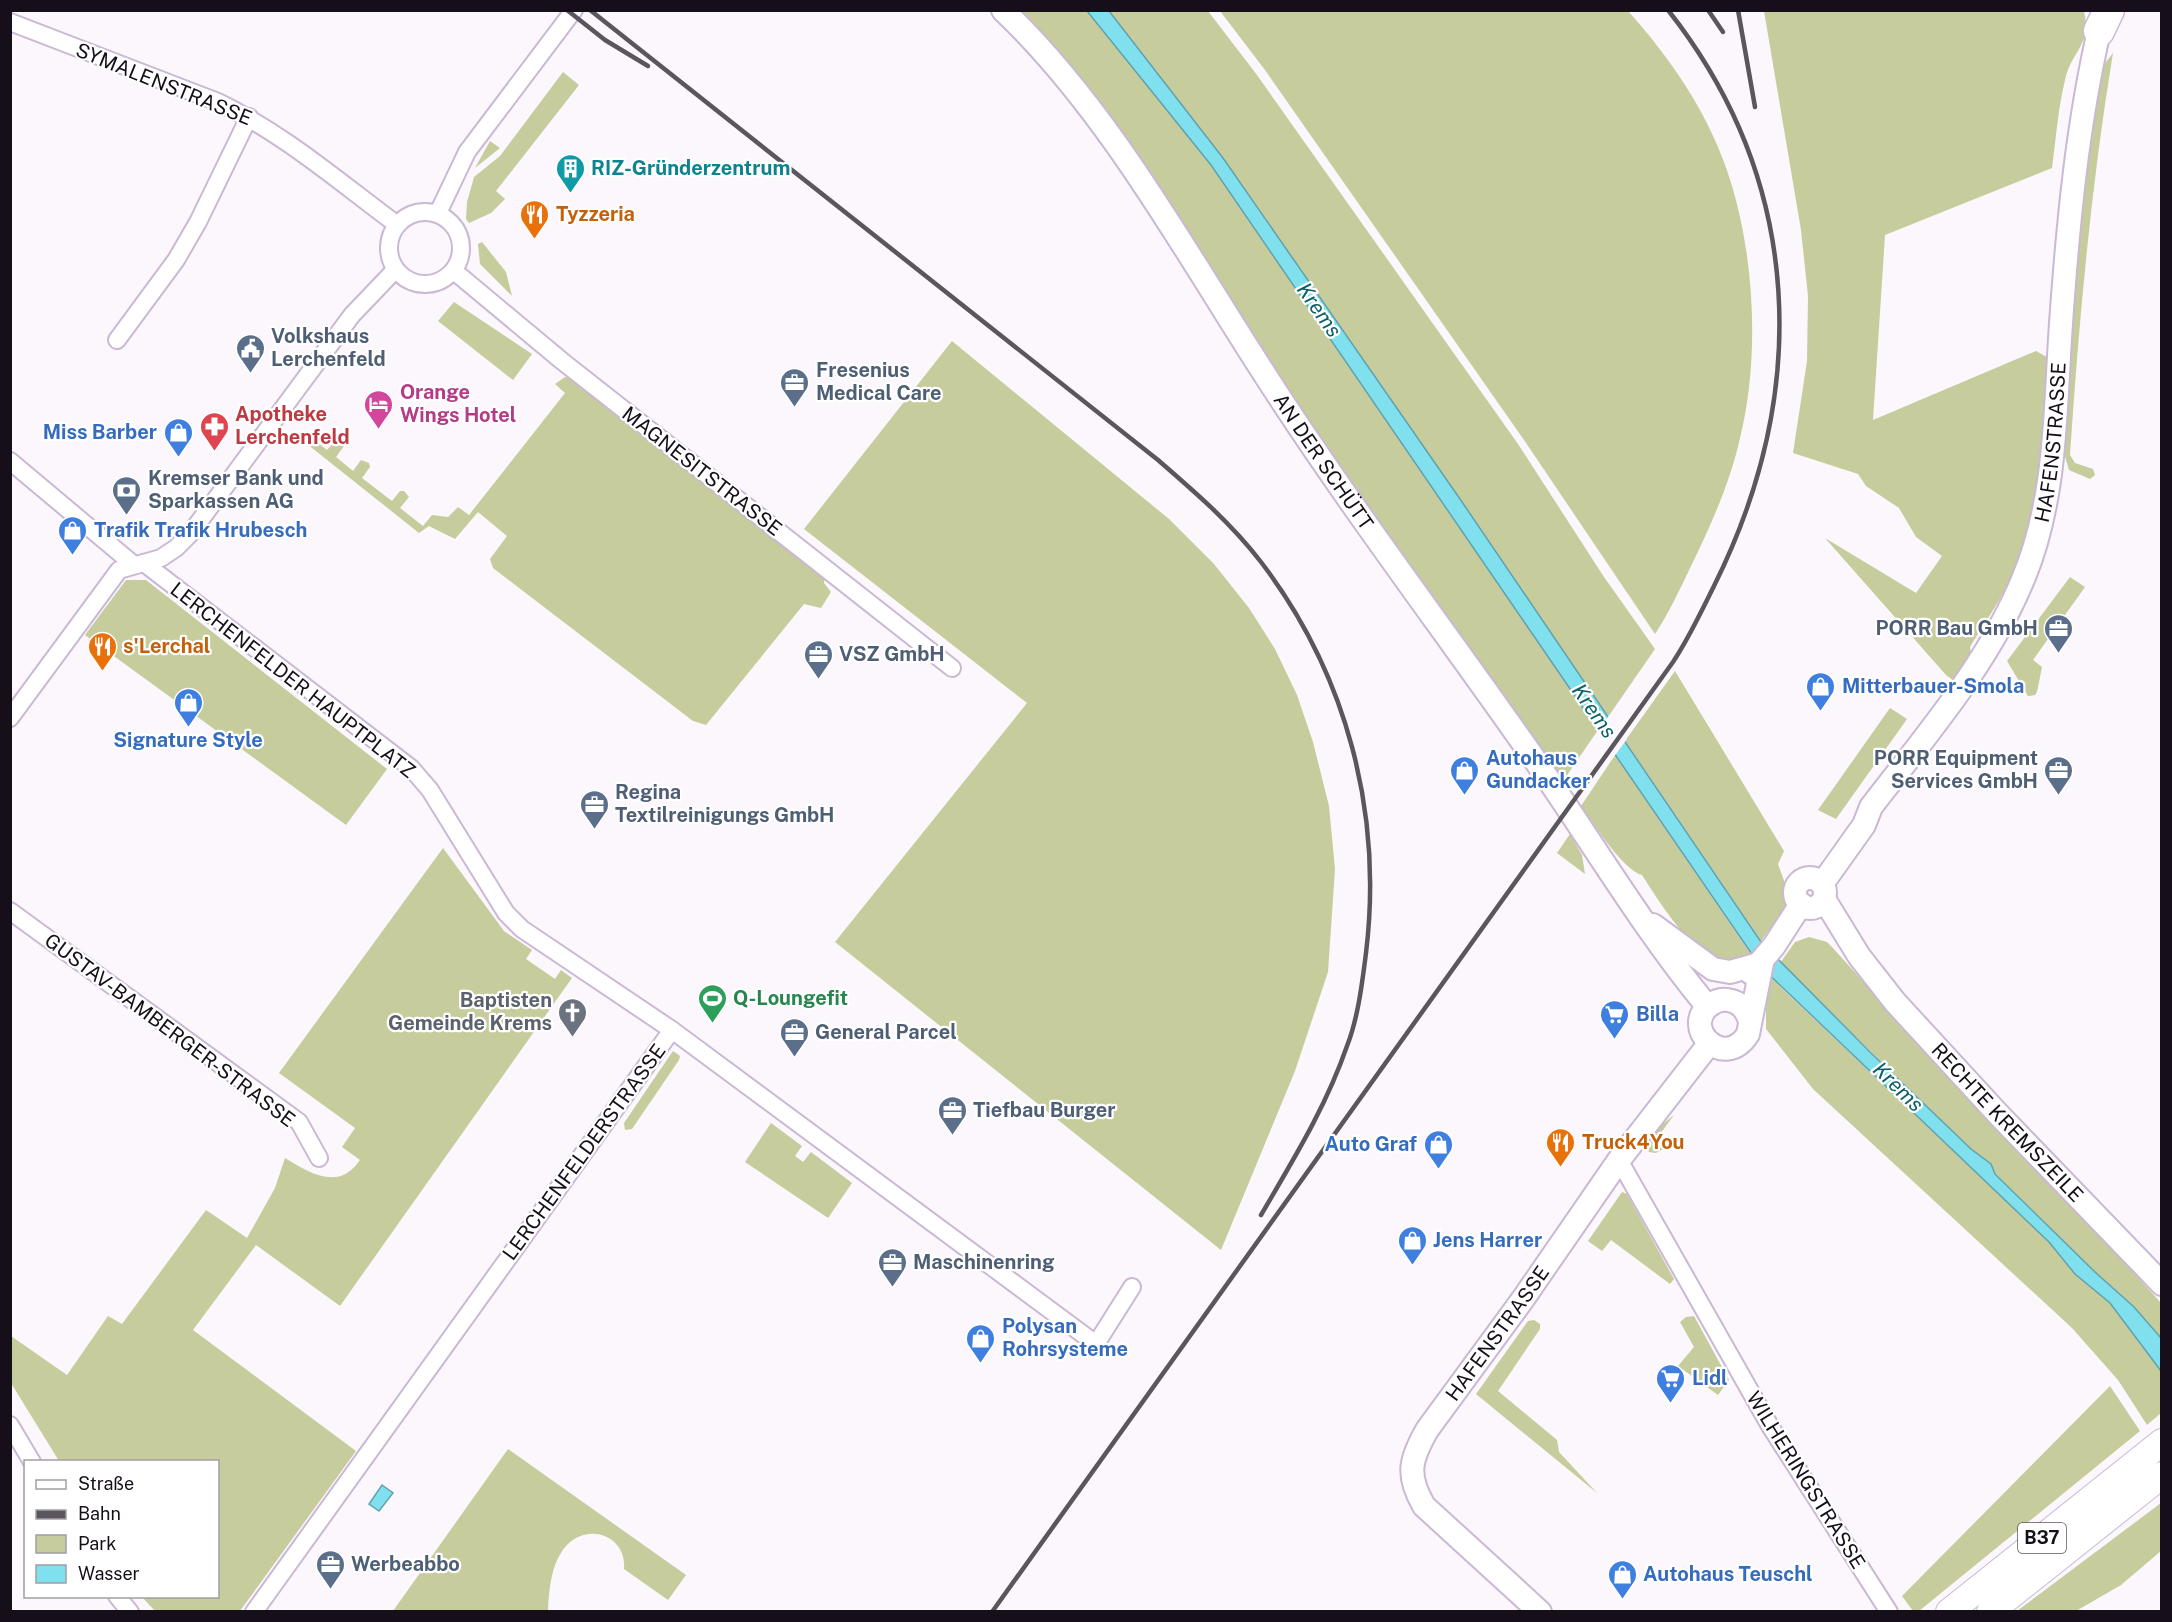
<svg xmlns="http://www.w3.org/2000/svg" width="2172" height="1622" font-family="'Public Sans',sans-serif">
<rect width="100%" height="100%" fill="#fbf7fd"/>
<g fill="#c6cc9c">
<path d="M1018,11H1087L1211,165L1598,730L1563,781Z"/>
<path d="M1109,11H1208L1257,75L1518,444L1604,577L1655,649L1608,717L1223,158Z"/>
<path d="M1220,11H1628C1664,51 1697,97 1718,147C1754,231 1762,350 1740,438C1730,483 1711,525 1691,566C1680,589 1669,613 1655,634L1524,440L1265,70Z"/>
<path d="M1764,11H2084C2092,46 2071,51 2065,80C2058,108 2056,139 2052,168L1885,235L1873,420L2036,351L2047,357C2043,430 2043,502 2014,571C2003,597 1985,622 1970,647L1971,656L1954,681L1946,675L1825,538L1916,593L1942,556L1916,537L1899,508L1866,486L1858,474L1793,453L1807,361L1808,296L1801,230Z"/>
<path d="M2113,53C2091,186 2079,320 2070,455L2075,463L2093,469L2095,475L2090,479L2069,470L2064,453L2070,325L2087,145L2102,67Z"/>
<path d="M563,72L579,85L496,191L505,199L491,213L469,223L466,219L467,202L474,177L500,156Z"/>
<path d="M490,141L500,148L475,168Z"/>
<path d="M482,242L506,272L512,296L480,264L478,244Z"/>
<path d="M454,302L532,354L513,380L438,321Z"/>
<path d="M952,341L1169,519L1214,564L1249,608L1275,649L1297,695L1313,742L1329,806L1335,869L1328,972L1295,1071L1221,1250L835,942L1027,703L804,529Z"/>
<path d="M565,377L571,378L825,576L824,583L831,592L821,608L804,604L706,725L693,721L493,568L490,559L507,536L478,512L455,539L429,526L419,533L302,440L306,434L327,450L336,440H340L344,446L336,457L353,471L361,460L369,463L370,467L362,478L392,501L400,491H404L409,497L400,508L423,526L432,515L448,517L458,507L469,515L565,393L555,384Z"/>
<path d="M2070,577L2085,587L2033,660L2042,667L2037,692L2035,695L2028,696L2007,661Z"/>
<path d="M126,580H146L387,769L346,825L85,635Z"/>
<path d="M1675,671L1784,851L1778,864L1791,900L1761,941L1625,741Z"/>
<path d="M1890,708L1907,719L1836,819L1818,810Z"/>
<path d="M1615,755L1750,953C1745,956 1740,961 1734,962C1698,967 1659,901 1642,875C1624,871 1592,822 1581,806Z"/>
<path d="M1570,834L1582,855L1585,874L1557,853Z"/>
<path d="M443,848L504,931L532,950L526,959L555,979L561,970L572,978L340,1306L256,1245L193,1330L356,1451L240,1611H155L142,1597L218,1596V1462L59,1461L11,1383V1336L67,1375L108,1316L122,1324L206,1210L247,1238L275,1188L285,1158C311,1174 339,1191 360,1160L342,1147L355,1128L279,1073Z"/>
<path d="M1809,937L1827,942L1832,947L2020,1155L2115,1252L2161,1303V1338L2134,1307L2095,1272L1995,1173L1991,1164L1971,1149L1780,963L1795,942Z"/>
<path d="M1771,978L2049,1242L2075,1274L2111,1303L2160,1369L2161,1413L2147,1425L2118,1380L2072,1328L1813,1089L1766,1029V994Z"/>
<path d="M673,1051L680,1056L679,1060L632,1129L625,1130L624,1123Z"/>
<path d="M1674,1115L1652,1145L1665,1148L1656,1153L1649,1152L1644,1145L1649,1135Z"/>
<path d="M771,1123L802,1146L795,1156L803,1162L811,1152L852,1183L828,1218L745,1162Z"/>
<path d="M1622,1192L1627,1194L1674,1279L1670,1284L1611,1240L1602,1251L1588,1241Z"/>
<path d="M1694,1316L1729,1380L1718,1395L1678,1366L1694,1347L1680,1322L1686,1317Z"/>
<path d="M1534,1320L1540,1324V1329L1498,1391L1557,1440L1559,1452L1597,1493L1476,1394L1528,1321Z"/>
<path d="M2110,1386L2140,1431L1919,1611H1913L1902,1596Z"/>
<path d="M508,1449L686,1575L668,1600L624,1569C627,1536 589,1522 567,1545C551,1562 549,1590 548,1611H393Z"/>
<path d="M2161,1503V1551L2121,1585L2076,1611H2017Z"/>
</g>
<g fill="#80e0ee" stroke="#60a1ae" stroke-width="1.5">
<path d="M1087,11H1109L1223,158L1460,499L1761,942L1870,1052L1971,1149L1991,1164L1995,1174L2095,1272L2134,1307L2161,1338V1371L2110,1303L2075,1274L2049,1242L1760,966L1211,165Z"/>
<path d="M382,1485L393,1493L379,1511L369,1504Z"/>
</g>
<path fill="#fbf7fd" d="M1610,714L1627,739L1613,758L1597,733Z"/>
<g fill="none" stroke-linecap="round" stroke-linejoin="round">
<defs>
<g id="street">
<path d="M10,22L218,102C284,134 338,181 396,224"/>
<circle cx="425" cy="248" r="36"/>
<path d="M438,213L467,152L574,10"/>
<path d="M454,271L562,361L952,668"/>
<path d="M117,340L176,260L198,222L249,117"/>
<path d="M10,461L134,565"/>
<path d="M144,563L411,768L430,790L506,913L522,929L672,1030"/>
<path d="M10,718L119,570L161,558L176,548L190,534L352,315L395,270"/>
<path d="M10,911L299,1122L319,1158"/>
<path d="M1619,1160L1770,1426L1889,1612"/>
<path d="M10,1425L32,1462"/>
<path d="M117,1596L130,1612"/>
<path d="M254,1612L672,1030L1096,1344L1132,1287"/>
</g>
<g id="secondary">
<path id="s1" d="M1003,10C1110,112 1187,255 1267,378C1349,505 1441,626 1528,750C1588,835 1641,926 1707,1006"/>
<circle cx="1810" cy="893" r="15"/>
<path id="s2" d="M1822,884L1864,825L1871,807C1927,734 1989,663 2024,577C2057,497 2055,408 2061,323C2068,225 2077,127 2099,31"/>
<path id="s3" d="M1824,899L1859,956L1895,1002L1998,1114L2162,1284"/>
<path d="M1653,925L1713,969L1730,972L1762,963"/>
<path d="M1751,973L1774,946L1801,904"/>
<path d="M1750,1021C1746,1010 1741,1002 1728,1000C1721,999 1715,1001 1710,1005C1680,1027 1724,1072 1748,1034L1762,963"/>
<path id="s4" d="M1540,1612L1424,1506C1406,1475 1410,1460 1427,1430L1523,1299L1619,1160L1709,1044"/>
</g>
<g id="primary">
<path d="M1949,1612L2162,1442"/>
<path d="M1990,1612L2162,1475"/>
</g>
<path id="highway" d="M2099,31L2109,10"/>
</defs>
<use href="#street" stroke="#cab8d4" stroke-width="20"/>
<use href="#secondary" stroke="#cab8d4" stroke-width="26"/>
<use href="#primary" stroke="#cab8d4" stroke-width="28"/>
<use href="#highway" stroke="#cab8d4" stroke-width="33"/>
<use href="#street" stroke="#fff" stroke-width="16"/>
<use href="#secondary" stroke="#fff" stroke-width="22"/>
<use href="#primary" stroke="#fff" stroke-width="26"/>
<use href="#highway" stroke="#fff" stroke-width="30"/>
<g stroke="#5b555e" stroke-width="4.5">
<path d="M567,10L605,40L648,66"/>
<path d="M590,10L1158,460C1195,492 1231,523 1261,562C1347,675 1383,813 1366,953C1362,984 1358,1018 1347,1046C1326,1107 1293,1160 1261,1215"/>
<path d="M1708,10L1723,32"/>
<path d="M1738,10L1755,107"/>
<path d="M992,1612L1673,662C1689,638 1701,612 1714,586C1810,393 1805,184 1668,10"/>
</g>
</g>
<defs>
<symbol id="building-pin" viewBox="-11 -11 22 30"><path d="M0 17L-7.5 6A9.5 9.5 0 1 1 7.5 6Z" fill="#0f9aa8" stroke="#fff"/><path d="M-4-6H4V6H1V3H-1V6H-4ZM-2.5-4.3h1.7v1.8h-1.7ZM.8-4.3h1.7v1.8H.8ZM-2.5-1h1.7V.8h-1.7ZM.8-1h1.7V.8H.8Z" fill="#fff"/></symbol>
<symbol id="restaurant-pin" viewBox="-11 -11 22 30"><path d="M0 17L-7.5 6A9.5 9.5 0 1 1 7.5 6Z" fill="#e8710a" stroke="#fff"/><path d="M-5-6h1v4h1v-4h1v4h1v-4h1v5L-1.5 .5V6h-2V.5L-5-1ZM5-6V6H3V1.5H1.5Q1.5-4 5-6Z" fill="#fff"/></symbol>
<symbol id="civic-pin" viewBox="-11 -11 22 30"><path d="M0 17L-7.5 6A9.5 9.5 0 1 1 7.5 6Z" fill="#5c6f8a" stroke="#fff"/><path d="M-.6-6.5H3V-4.5H.6V-3L4-1V1h2V6H-6V1h2V-1L-.6-3ZM-1.2 2.5V6h2.4V2.5Z" fill="#fff"/></symbol>
<symbol id="office-pin" viewBox="-11 -11 22 30"><path d="M0 17L-7.5 6A9.5 9.5 0 1 1 7.5 6Z" fill="#5c6f8a" stroke="#fff"/><path d="M-6-3h4V-5.5h4V-3h4V5H-6ZM-1-4.5V-3h2v-1.5ZM-6 0V1H6V0Z" fill="#fff"/></symbol>
<symbol id="hotel-pin" viewBox="-11 -11 22 30"><path d="M0 17L-7.5 6A9.5 9.5 0 1 1 7.5 6Z" fill="#d1479c" stroke="#fff"/><path d="M-6-4.5h1.5V1H6V5H4.5V3h-9V5H-6ZM-4 0a1.8 1.8 0 1 1 3.6 0ZM.5 0V-2.5h3Q6-2.5 6 0Z" fill="#fff"/></symbol>
<symbol id="pharmacy-pin" viewBox="-11 -11 22 30"><path d="M0 17L-7.5 6A9.5 9.5 0 1 1 7.5 6Z" fill="#e0444e" stroke="#fff"/><path d="M-2-6h4v4h4v4h-4v4h-4v-4h-4v-4h4Z" fill="#fff"/></symbol>
<symbol id="shop-pin" viewBox="-11 -11 22 30"><path d="M0 17L-7.5 6A9.5 9.5 0 1 1 7.5 6Z" fill="#3f7fe0" stroke="#fff"/><path d="M-5-2.5h2.3a2.7 3.5 0 0 1 5.4 0H5L5.5 6h-11ZM-1.5-2.5h3a1.5 2.3 0 0 0-3 0Z" fill="#fff"/></symbol>
<symbol id="bank-pin" viewBox="-11 -11 22 30"><path d="M0 17L-7.5 6A9.5 9.5 0 1 1 7.5 6Z" fill="#5c6f8a" stroke="#fff"/><path d="M-6-4H6V4H-6ZM0-2.3a2.3 2.3 0 1 0 0 4.6a2.3 2.3 0 1 0 0-4.6Z" fill="#fff"/></symbol>
<symbol id="stadium-pin" viewBox="-11 -11 22 30"><path d="M0 17L-7.5 6A9.5 9.5 0 1 1 7.5 6Z" fill="#2e9e5b" stroke="#fff"/><path d="M0-5a6.5 5 0 1 0 0 10a6.5 5 0 1 0 0-10ZM-3.5-1.8h7v3.6h-7Z" fill="#fff"/></symbol>
<symbol id="church-pin" viewBox="-11 -11 22 30"><path d="M0 17L-7.5 6A9.5 9.5 0 1 1 7.5 6Z" fill="#6b7280" stroke="#fff"/><path d="M-1.2-6h2.4v3.5h3.3v2.4h-3.3V6h-2.4V-.1h-3.3v-2.4h3.3Z" fill="#fff"/></symbol>
<symbol id="supermarket-pin" viewBox="-11 -11 22 30"><path d="M0 17L-7.5 6A9.5 9.5 0 1 1 7.5 6Z" fill="#3f7fe0" stroke="#fff"/><path d="M-6-5.5h2.5l.6 2H6L4.5 2H-2.5L-4.4-4H-6ZM-1.5 3.2a1.3 1.3 0 1 0 .1 0ZM3 3.2a1.3 1.3 0 1 0 .1 0Z" fill="#fff"/></symbol>
</defs>
<g fill-rule="evenodd">
<use href="#building-pin" x="554" y="152" width="33" height="45"/>
<use href="#restaurant-pin" x="518" y="198" width="33" height="45"/>
<use href="#civic-pin" x="234" y="332" width="33" height="45"/>
<use href="#office-pin" x="778" y="366" width="33" height="45"/>
<use href="#hotel-pin" x="362" y="388" width="33" height="45"/>
<use href="#pharmacy-pin" x="198" y="410" width="33" height="45"/>
<use href="#shop-pin" x="162" y="416" width="33" height="45"/>
<use href="#bank-pin" x="110" y="474" width="33" height="45"/>
<use href="#shop-pin" x="56" y="514" width="33" height="45"/>
<use href="#office-pin" x="2042" y="612" width="33" height="45"/>
<use href="#restaurant-pin" x="86" y="630" width="33" height="45"/>
<use href="#office-pin" x="802" y="638" width="33" height="45"/>
<use href="#shop-pin" x="1804" y="670" width="33" height="45"/>
<use href="#shop-pin" x="172" y="686" width="33" height="45"/>
<use href="#shop-pin" x="1448" y="754" width="33" height="45"/>
<use href="#office-pin" x="2042" y="754" width="33" height="45"/>
<use href="#office-pin" x="578" y="788" width="33" height="45"/>
<use href="#stadium-pin" x="696" y="982" width="33" height="45"/>
<use href="#church-pin" x="556" y="996" width="33" height="45"/>
<use href="#supermarket-pin" x="1598" y="998" width="33" height="45"/>
<use href="#office-pin" x="778" y="1016" width="33" height="45"/>
<use href="#office-pin" x="936" y="1094" width="33" height="45"/>
<use href="#restaurant-pin" x="1544" y="1126" width="33" height="45"/>
<use href="#shop-pin" x="1422" y="1128" width="33" height="45"/>
<use href="#shop-pin" x="1396" y="1224" width="33" height="45"/>
<use href="#office-pin" x="876" y="1246" width="33" height="45"/>
<use href="#shop-pin" x="964" y="1322" width="33" height="45"/>
<use href="#supermarket-pin" x="1654" y="1362" width="33" height="45"/>
<use href="#office-pin" x="314" y="1548" width="33" height="45"/>
<use href="#shop-pin" x="1606" y="1558" width="33" height="45"/>
</g>
<g text-anchor="middle" stroke-width="4.5" stroke-linejoin="round" paint-order="stroke">
<rect fill="#fff" stroke="#5c575e" stroke-width="1.5" x="2018" y="1523" width="48" height="30" rx="4.5"/>
<g font-size="18" font-weight="bold" fill="#160f19">
<text x="2042" y="1544">B37</text>
</g>
<g font-size="20" fill="#160f19" stroke="#fff">
<text transform="translate(164 84) rotate(22)" y="7">SYMALENSTRASSE</text>
<text dy="7" stroke="none"><textPath href="#s2" startOffset="507">HAFENSTRASSE</textPath></text>
<text dy="7" stroke="none"><textPath href="#s1" startOffset="555">AN DER SCHÜTT</textPath></text>
<text transform="translate(702 471) rotate(38)" y="7">MAGNESITSTRASSE</text>
<text transform="translate(293 680) rotate(38)" y="7">LERCHENFELDER HAUPTPLATZ</text>
<text transform="translate(170 1030) rotate(37)" y="7">GUSTAV-BAMBERGER-STRASSE</text>
<text dy="7" stroke="none"><textPath href="#s3" startOffset="290">RECHTE KREMSZEILE</textPath></text>
<text transform="translate(584 1152) rotate(-54)" y="7">LERCHENFELDERSTRASSE</text>
<text dy="7" stroke="none"><textPath href="#s4" startOffset="358">HAFENSTRASSE</textPath></text>
<text transform="translate(1806 1480) rotate(58)" y="7">WILHERINGSTRASSE</text>
</g>
<g font-size="20" font-weight="bold" fill="#0d838f" stroke="#fff" text-anchor="start">
<text x="591" y="175">RIZ-Gründerzentrum</text>
</g>
<g font-size="20" font-weight="bold" fill="#c56008" stroke="#fff" text-anchor="start">
<text x="556" y="221">Tyzzeria</text>
<text x="123" y="653">s'Lerchal</text>
<text x="1582" y="1149">Truck4You</text>
</g>
<g font-size="20" font-weight="bold" fill="#4e5e75" stroke="#fff" text-anchor="start">
<text x="271" y="343">Volkshaus<tspan x="271" dy="23">Lerchenfeld</tspan></text>
<text x="816" y="377">Fresenius<tspan x="816" dy="23">Medical Care</tspan></text>
<text x="148" y="485">Kremser Bank und<tspan x="148" dy="23">Sparkassen AG</tspan></text>
<text x="2038" y="635" text-anchor="end">PORR Bau GmbH</text>
<text x="839" y="661">VSZ GmbH</text>
<text x="2038" y="765" text-anchor="end">PORR Equipment<tspan x="2038" dy="23">Services GmbH</tspan></text>
<text x="615" y="799">Regina<tspan x="615" dy="23">Textilreinigungs GmbH</tspan></text>
<text x="815" y="1039">General Parcel</text>
<text x="973" y="1117">Tiefbau Burger</text>
<text x="913" y="1269">Maschinenring</text>
<text x="351" y="1571">Werbeabbo</text>
</g>
<g font-size="20" font-weight="bold" fill="#b23c85" stroke="#fff" text-anchor="start">
<text x="400" y="399">Orange<tspan x="400" dy="23">Wings Hotel</tspan></text>
</g>
<g font-size="20" font-weight="bold" fill="#be3a42" stroke="#fff" text-anchor="start">
<text x="235" y="421">Apotheke<tspan x="235" dy="23">Lerchenfeld</tspan></text>
</g>
<g font-size="20" font-weight="bold" fill="#366cbe" stroke="#fff" text-anchor="start">
<text x="157" y="439" text-anchor="end">Miss Barber</text>
<text x="94" y="537">Trafik Trafik Hrubesch</text>
<text x="1842" y="693">Mitterbauer-Smola</text>
<text x="188" y="747" text-anchor="middle">Signature Style</text>
<text x="1486" y="765">Autohaus<tspan x="1486" dy="23">Gundacker</tspan></text>
<text x="1636" y="1021">Billa</text>
<text x="1417" y="1151" text-anchor="end">Auto Graf</text>
<text x="1433" y="1247">Jens Harrer</text>
<text x="1002" y="1333">Polysan<tspan x="1002" dy="23">Rohrsysteme</tspan></text>
<text x="1692" y="1385">Lidl</text>
<text x="1643" y="1581">Autohaus Teuschl</text>
</g>
<g font-size="20" font-weight="bold" fill="#27864d" stroke="#fff" text-anchor="start">
<text x="733" y="1005">Q-Loungefit</text>
</g>
<g font-size="20" font-weight="bold" fill="#5b616d" stroke="#fff" text-anchor="end">
<text x="552" y="1007">Baptisten<tspan x="552" dy="23">Gemeinde Krems</tspan></text>
</g>
<g font-size="21" font-style="italic" fill="#0c616a" stroke="#fff">
<text transform="translate(1319 310) rotate(55)" y="7">Krems</text>
<text transform="translate(1594 711) rotate(55)" y="7">Krems</text>
<text transform="translate(1898 1087) rotate(44)" y="7">Krems</text>
</g>
</g>
<rect width="2172" height="1622" fill="none" stroke="#160f19" stroke-width="24"/>
<rect x="24" y="1460" width="195" height="138" fill="#ffffff" stroke="#a29fa3" stroke-width="1.5"/>
<rect x="36" y="1480" width="30" height="9" fill="#ffffff" stroke="#a29fa3" stroke-width="1.5"/>
<text x="78" y="1490" font-size="18" fill="#160f19">Straße</text>
<rect x="36" y="1510" width="30" height="9" fill="#5b555e" stroke="#a29fa3" stroke-width="1.5"/>
<text x="78" y="1520" font-size="18" fill="#160f19">Bahn</text>
<rect x="36" y="1535" width="30" height="18" fill="#c6cc9c" stroke="#a29fa3" stroke-width="1.5"/>
<text x="78" y="1550" font-size="18" fill="#160f19">Park</text>
<rect x="36" y="1565" width="30" height="18" fill="#80e0ee" stroke="#a29fa3" stroke-width="1.5"/>
<text x="78" y="1580" font-size="18" fill="#160f19">Wasser</text>
</svg>
